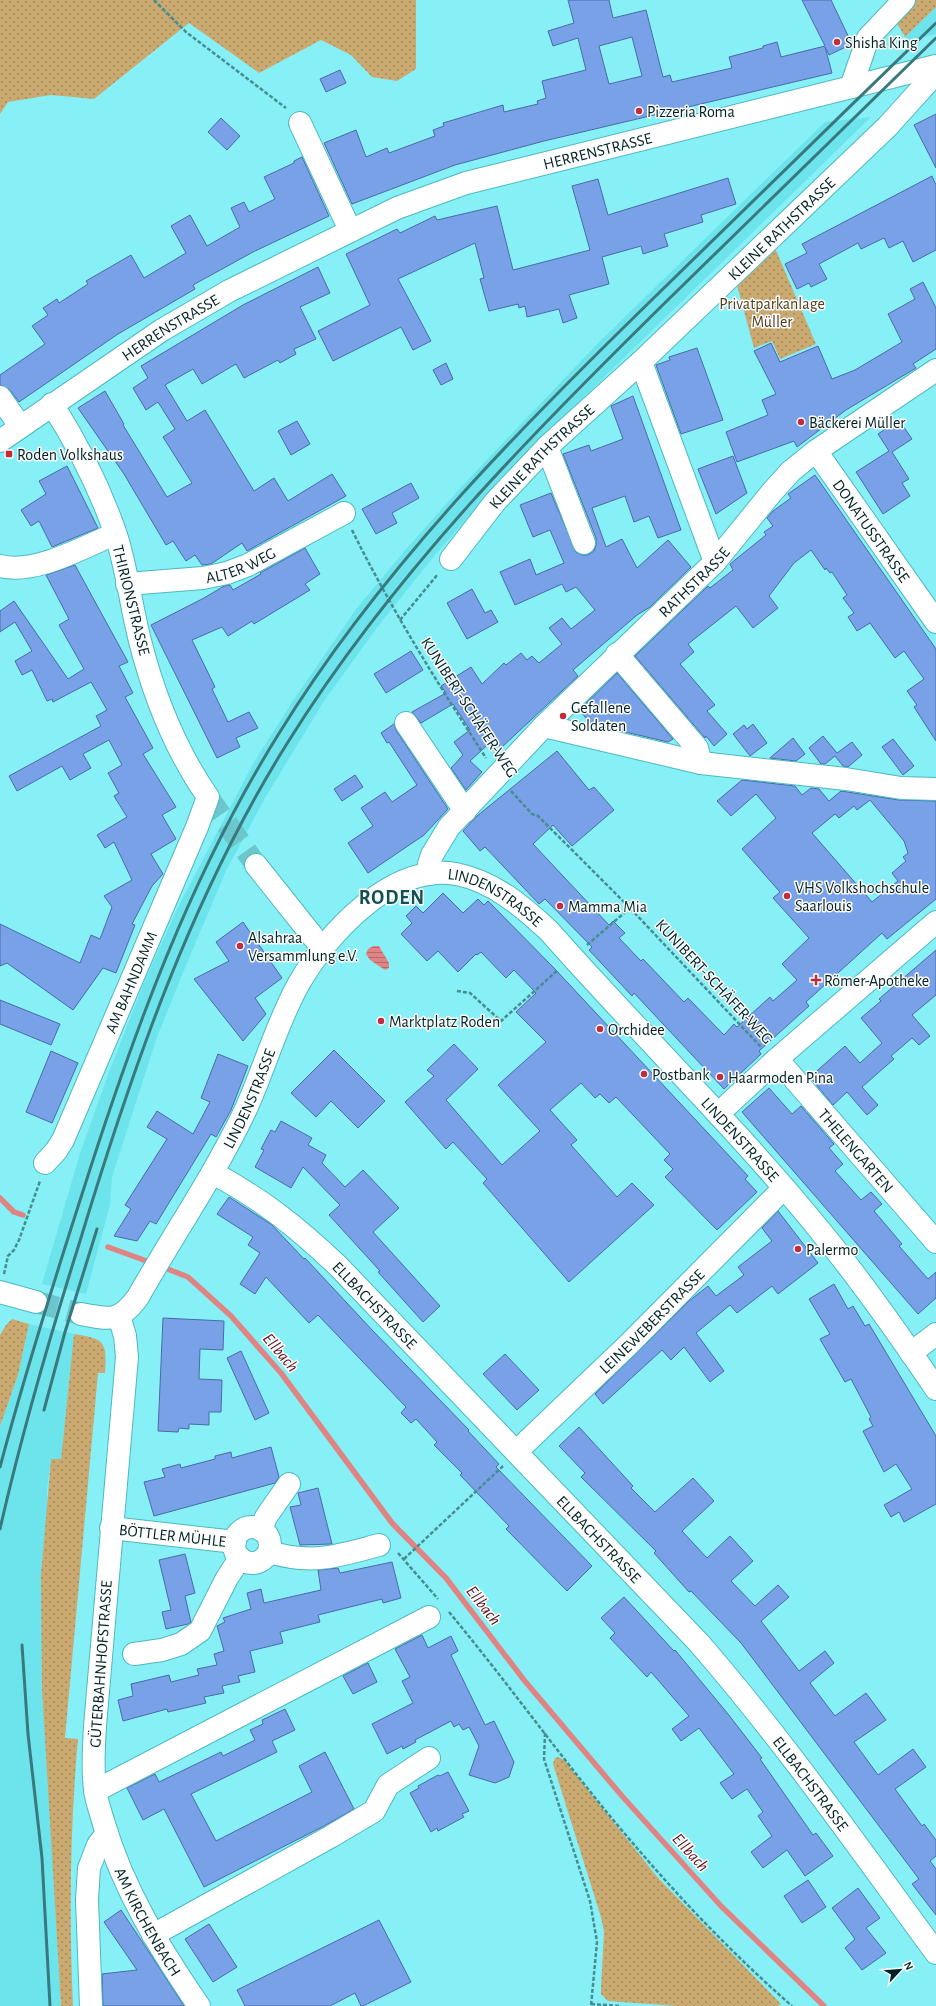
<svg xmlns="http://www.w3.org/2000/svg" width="936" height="2006" font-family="'Alegreya Sans',sans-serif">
<defs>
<pattern id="grass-dots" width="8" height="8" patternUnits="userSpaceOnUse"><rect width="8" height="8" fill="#cbaa71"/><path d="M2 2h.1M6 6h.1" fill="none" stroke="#a28a5c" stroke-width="1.8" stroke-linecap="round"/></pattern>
<pattern id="water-rules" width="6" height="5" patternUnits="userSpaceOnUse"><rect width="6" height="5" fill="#df8483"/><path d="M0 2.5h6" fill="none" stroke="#b26c6b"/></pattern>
</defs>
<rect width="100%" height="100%" fill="#86f0f6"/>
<g fill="#6de4ec">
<path d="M936,7V34L908,41L905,37Z"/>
<path d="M871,117L508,471L431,560L379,625L324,701L265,798L226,871L187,963L157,1037L112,1177L110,1205L86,1294L42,1284L80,1153L109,1072L145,980L179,905L254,762L296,696L357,608L407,548L463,485L600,341L825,122Z"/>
<path d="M29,1324L74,1334L61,1460L51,1459L47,1490L53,1872L61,2006H0V1426L18,1375Z"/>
</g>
<g fill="url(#grass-dots)">
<path d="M0,0H416V69L397,81L372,77L351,55L321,40L259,73L189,23L94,99L51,95L8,102L0,114Z"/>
<path d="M915,0H936V7L905,37L895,20Z"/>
<path d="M775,248L816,344L780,359L772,341L754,348L737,285Z"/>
<path d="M12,1319L29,1324L18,1375L0,1426V1335L6,1325Z"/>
<path d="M74,1334C105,1339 107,1341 105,1373H98L65,1738L78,1739C70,1827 69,1917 73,2006H61L42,1689L41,1575L51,1459H61Z"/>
<path d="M558,1757L564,1760L658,1878L781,2004L778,2006H677L608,2001L601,1994V1989L604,1932L601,1917L553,1764L555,1758Z"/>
</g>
<path fill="url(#water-rules)" d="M373,946H379L389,963V968L385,970L370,960L366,954L368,949Z"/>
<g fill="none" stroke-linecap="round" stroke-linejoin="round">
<g stroke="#df8483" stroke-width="5.5">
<path d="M0,1198L14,1212L23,1215"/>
<path d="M108,1247L152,1263"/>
<path d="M160,1266L188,1277L231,1316L281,1373L392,1523L446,1578L524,1680L622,1796L721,1906L824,2006"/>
</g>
</g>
<g fill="#78a1e8" stroke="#4a6ba5" fill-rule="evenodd">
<path d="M568,0H609L613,18L646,10L663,77L670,75L672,82L732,68L729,57L763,48V46L777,42L781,57L825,46L802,0H831L852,44L829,55L825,47L832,73L544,141L455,165L352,204L324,143L356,130L366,157L387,148L389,153L435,136L433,130L444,126L443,123L503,105L504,112L538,104L537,101L546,98L542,81L586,70L578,38L553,46L548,31L574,23ZM632,37L642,76L609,84L599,46Z"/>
<path d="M340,70L346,83L326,92L320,79Z"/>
<path d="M936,114V168L914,125Z"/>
<path d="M221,118L240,136L227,150L208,132Z"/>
<path d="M302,157L329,216L253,252L193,285L195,289L118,334L19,402L10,390L0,385V375L45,344L32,326L48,315L43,308L57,299L59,303L88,284L86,281L131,255L144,278L186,253L171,226L190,215L207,246L240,227L231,208L244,202L249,212L275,199L264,177L294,163V161Z"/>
<path d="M932,176L936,185V250L913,262L903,241L889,248L884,238L861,249L858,243L819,264L827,279L811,287L809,283L797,289L785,264L807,253L802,244Z"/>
<path d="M728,178L736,204L701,215L703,222L664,234L668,246L643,254L641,246L602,257L609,284L569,295L577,318L563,323L559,309L527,317L525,306L519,308L518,304L489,311L480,279L484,278L475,243L398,279L431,341L413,350L401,327L333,361L318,331L370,305L346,254L397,229L400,233L435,216L437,220L497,206L513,270L590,250L572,186L598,179L608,215Z"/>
<path d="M318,267L330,293L300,307L316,339L294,349L296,354L280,363L278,360L244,378L236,364L202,384L193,369L165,385L187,421L205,410L254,491L274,478L288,501L332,474L346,496L247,551L242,543L211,564L202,565L195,555L186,561L173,541L166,545L124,474L78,408L105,391L124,424L123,425L167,497L192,483L163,437L175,429L158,402L146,410L133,388L148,378L141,366L243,305Z"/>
<path d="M923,282L936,308V349L913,364L916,368L846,410L797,447L794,441L737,462L726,432L768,415L762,400L776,394L754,351L771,343L780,362L818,346L832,379L855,370L902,342L888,314L915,299L910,289Z"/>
<path d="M697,348L723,420L681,434L656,365L670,360L669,357Z"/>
<path d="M446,363L453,379L441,385L433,370Z"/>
<path d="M633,396L681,530L658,538L649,516L634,522L625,496L592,508L606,547L622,539L637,568L668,540L691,567L650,607L637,615L573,670L578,676L501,748L495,738L470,761L482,772L466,790L451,768L463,755L454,742L470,730L453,704L421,723L412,712L446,693L441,686L471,667L482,684L504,663L506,665L521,653L527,660L532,656L539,663L562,644L549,628L562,618L571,629L595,610L576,587L566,592L562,584L515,605L500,572L530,559L536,575L564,563L550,530L533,537L520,505L551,493L576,552L582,555H588L594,551L596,545V538L563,454L589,445L591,451L623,439L611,406Z"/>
<path d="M899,420L912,439L892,452L909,479L902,483L910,496L883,514L856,472L889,451L878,434Z"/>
<path d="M297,421L310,444L291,455L278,431Z"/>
<path d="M733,456L747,493L716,514L698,469Z"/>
<path d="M67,466L98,528L52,547L39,521L31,526L21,510L46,494L39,481Z"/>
<path d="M815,475L936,649V741L914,707L917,705L907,691L924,679L904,651L895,658L870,623L857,631L848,617L854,613L843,598L847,595L832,572L830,573L826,568L825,570L811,550L794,563L769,596L778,608L753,628L736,606L688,644L694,652L680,664L715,705L707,711L727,734L714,746L706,736L705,738L635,656L708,586L710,588L733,570L730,564L766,535L764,532L773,526L767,518L773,511L791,498L788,494Z"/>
<path d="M411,483L419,498L392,513L397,523L376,534L362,509Z"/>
<path d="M305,548L320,574L305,584L310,590L254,624L252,621L228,636L222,627L192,640L215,687L212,689L228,722L249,712L258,728L236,738L240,747L217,758L151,625L204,598L224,586L230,585L233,590L261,574L260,573Z"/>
<path d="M75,565L128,662L119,666L133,693L125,697L153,748L143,754L176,807L162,815L176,839L151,854L163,874L152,886L132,924L135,925L116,973L103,968L73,1010L7,963L0,966V924L80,963L91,935L100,939L112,907L104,896L132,880L114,842L105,848L97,835L127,817L114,796L119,793L108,773L122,765L109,740L83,754L91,768L70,780L62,766L17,791L9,776L101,726L96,716L107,710L91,682L53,702L52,699L47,701L32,670L22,675L15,661L32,651L15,622L0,632V611L14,601L68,679L84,669L59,625L69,619L46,575Z"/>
<path d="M472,589L485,613L491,610L498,622L467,639L447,603Z"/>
<path d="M411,651L423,670L386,693L374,674Z"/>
<path d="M617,673L673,739L668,742L591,724L579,710Z"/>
<path d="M394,724L396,730L448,809L424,835L368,873L348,843L373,826L361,808L385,792L392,802L417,785L389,742L387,743L381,733Z"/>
<path d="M753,724L767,743L750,756L733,734L744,725L747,729Z"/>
<path d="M823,736L837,753L852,742L862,755L848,767L843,766L835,756L825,764H821L809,748Z"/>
<path d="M793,738L805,754L796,761L770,758Z"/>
<path d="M893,739L914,766L903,775L882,747Z"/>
<path d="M557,751L589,790L594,787L614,810L572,846L553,825L533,844L609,925L613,921L625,933L619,938L641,961L643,959L684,1002L688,998L724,1035L734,1024L737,1027L770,997L773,1001L797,980L782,964L809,938L773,898L780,892L742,849L776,818L756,794L731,816L717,801L742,780L795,786L802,795L811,788L819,789L829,801L841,791L899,800L936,801V899L887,939L882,933L806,1002L809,1006L759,1051L761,1054L724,1089L634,993L632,996L589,950L592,947L545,899L539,904L485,847L480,851L463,831L477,816ZM870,800L904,841L908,853L903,857L906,861L892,873L898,881L872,902L812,833L835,814L839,818L854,806L857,810Z"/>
<path d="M355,775L363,787L342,801L334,789Z"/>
<path d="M443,893L463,913L478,899L484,905L488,901L554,968L748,1176L745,1179L757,1192L717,1230L665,1177L673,1169L664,1160L670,1154L616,1097L609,1103L600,1094L595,1098L581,1083L550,1110L577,1140L571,1145L617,1197L632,1183L654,1205L569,1282L483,1183L487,1179L453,1142L446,1149L405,1102L434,1076L427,1070L454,1044L478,1069L446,1100L502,1165L540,1131L498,1085L546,1042L516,1012L536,993L514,970L506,978L481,952L477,955L476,954L458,972L438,951L427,961L401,934L412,923L406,916L416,906L423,913Z"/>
<path d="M243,922L282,978L255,998L266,1014L243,1041L194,979L229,961L216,942Z"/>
<path d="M936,950V995L912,1015L930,1036L919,1045L912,1038L891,1056L894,1059L862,1087L878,1105L867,1115L847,1092L833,1105L810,1077L845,1046L860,1063L882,1043L861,1018L881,1001L879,999Z"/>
<path d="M0,1000L60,1024L51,1045L0,1024Z"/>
<path d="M334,1050L385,1101L358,1128L331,1101L316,1117L291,1093Z"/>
<path d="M51,1051L78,1063L52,1123L26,1112Z"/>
<path d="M218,1054L248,1066L231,1110L216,1137L211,1134L156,1224L150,1221L137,1241L114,1236L131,1209L125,1205L167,1139L147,1127L157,1111L193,1134L210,1102L201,1098Z"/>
<path d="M769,1088L792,1114L801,1106L834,1144L829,1148L843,1164L835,1171L861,1200L871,1192L882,1204L874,1211L902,1244L899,1246L928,1279L936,1272V1298L918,1314L742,1112Z"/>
<path d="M281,1121L312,1138L308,1145L326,1155L322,1163L345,1187L363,1170L399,1208L373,1232L440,1306L423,1322L378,1272L380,1271L329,1215L340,1205L303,1167L291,1188L255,1167L264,1150L261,1149L271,1130L275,1132Z"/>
<path d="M229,1197L272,1225L304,1259L305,1258L374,1332L469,1430L468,1431L499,1464L496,1467L592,1566L567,1591L506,1529L509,1526L460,1475L462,1473L434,1445L437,1442L416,1419L411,1423L401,1413L406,1407L318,1315L309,1323L266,1277L255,1294L240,1284L260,1253L248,1245L253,1237L217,1214Z"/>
<path d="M778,1211L818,1263L778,1294L772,1286L737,1313L730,1305L696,1333L724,1371L710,1382L684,1347L671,1360L662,1350L603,1404L595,1394L689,1301L708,1286L716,1296L744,1275L738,1267L772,1241L762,1228Z"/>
<path d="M834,1284L848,1309L853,1306L865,1326L869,1324L936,1436V1504L904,1522L899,1512L891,1517L884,1505L912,1489L896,1464L884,1472L863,1431L873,1426L869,1419L871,1417L851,1379L845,1382L820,1339L830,1334L809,1299Z"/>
<path d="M163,1318L224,1321L223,1350L200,1349L199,1379L222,1380L221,1412H209V1425L189,1424V1429L179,1428L178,1432L158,1431Z"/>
<path d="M241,1351L269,1413L255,1420L227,1358Z"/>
<path d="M505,1354L539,1390L517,1410L483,1374Z"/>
<path d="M579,1427L633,1486L631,1488L655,1512L693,1478L714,1501L682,1531L707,1558L730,1536L753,1561L731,1581L755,1606L778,1585L789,1597L761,1621L799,1671L825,1651L834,1663L810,1683L835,1716L866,1693L886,1720L854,1742L878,1775L913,1749L926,1767L895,1789L922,1826L924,1824L936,1840V1856L930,1861L936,1869V1915L912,1884L919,1879L741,1643L691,1591L689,1592L654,1553L656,1551L581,1477L585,1473L559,1446Z"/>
<path d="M271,1447L279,1477L275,1483L154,1516L144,1482L165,1477L162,1469L180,1464L181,1468L215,1459V1456L231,1452L232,1458Z"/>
<path d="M318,1488L332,1544L300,1545L290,1507L301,1505L298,1493Z"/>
<path d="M185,1554L195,1593L185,1596L191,1622L188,1624L166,1629L162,1612L171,1610L159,1560Z"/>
<path d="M392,1562L401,1598L383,1603L382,1599L318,1615L320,1622L280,1632L283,1643L250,1651L255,1672L238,1676L240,1682L222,1686L224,1693L204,1697L206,1703L168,1712L167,1709L123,1721L118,1700L133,1696L131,1684L169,1675L171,1682L199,1675L197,1669L217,1665L214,1654L224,1651L217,1626L225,1622L223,1618L251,1609L247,1593L261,1589L264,1603L321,1590L318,1570L338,1568L340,1573Z"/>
<path d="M624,1597L674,1651L675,1650L728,1714L762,1758L760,1759L813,1835L816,1833L833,1856L805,1876L787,1850L763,1868L751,1852L772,1836L758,1816L763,1812L747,1789L732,1799L720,1783L734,1774L699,1728L681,1741L672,1729L689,1716L651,1672L647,1677L610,1638L615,1633L601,1618Z"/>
<path d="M422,1635L428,1648L451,1636L458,1651L451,1655L485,1725L494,1721L514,1762L509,1777L495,1783L469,1775L479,1746L469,1727L463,1730L459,1724L454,1727L451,1721L415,1740L416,1742L403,1749L402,1746L387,1754L372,1724L413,1703L402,1681L410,1677L395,1649Z"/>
<path d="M368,1663L377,1682L353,1694L343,1676Z"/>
<path d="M285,1709L295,1730L272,1741L277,1752L191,1794L216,1841L312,1792L299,1766L325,1752L354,1809L324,1826L204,1887L164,1809L143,1820L127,1788L155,1774L159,1782L221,1752L223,1756L255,1740L250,1730L263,1724L262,1720Z"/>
<path d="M448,1772L469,1811L462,1814L464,1817L438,1831L437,1828L431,1832L410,1793L419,1788L418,1786L438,1775L440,1776Z"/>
<path d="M808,1880L826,1907L802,1923L784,1896Z"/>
<path d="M858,1888L880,1918L866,1928L886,1953L862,1970L845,1948L855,1939L832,1908Z"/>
<path d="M121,1910L149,1952L184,2006H103L102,1974L137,1970L104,1922Z"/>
<path d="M379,1920L411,1982L363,2006H361L355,1993L330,2006H245L237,1990Z"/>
<path d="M209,1924L237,1967L213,1982L185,1939Z"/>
</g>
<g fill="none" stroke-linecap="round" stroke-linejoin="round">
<g stroke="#6bc7cc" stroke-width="22" stroke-dasharray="22 11" stroke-linecap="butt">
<path d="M208,797L256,865"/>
<path d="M36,1302L81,1314"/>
</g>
<defs>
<g id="minor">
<path d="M851,87L868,38L904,0"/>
<path d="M300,123L350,230"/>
<path d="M0,397L20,426"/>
<path id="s1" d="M0,441L162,330L229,291L397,208L466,183L936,66"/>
<path d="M547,447L584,543"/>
<path id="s2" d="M816,451L936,622"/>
<path id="s3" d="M451,559L495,502L547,447L641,362"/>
<path id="s4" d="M715,562L641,362L887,127L936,73"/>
<path d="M0,566C35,575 83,547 115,534"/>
<path id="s5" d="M127,584L203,578L227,573L248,565L344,513"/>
<path d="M617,654L697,748L701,763"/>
<path d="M406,723L465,811"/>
<path d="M544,726L701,763L846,779L901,788L936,789"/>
<path d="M256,865L322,948"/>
<path id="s6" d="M430,874L429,864L432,855L449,827L544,726L715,562L772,492L791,471L816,451L936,370"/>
<path id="s7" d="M777,1059L936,1242"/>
<path d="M718,1114L777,1059L936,922"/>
<path id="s8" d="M45,1163L56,1151L63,1140L197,827L208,797C176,751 154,696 140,641C131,606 127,569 116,535C100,488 78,445 52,404"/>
<path id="s9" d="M213,1173C263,1200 297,1227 338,1266L699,1643C784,1741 859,1848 936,1953"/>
<path d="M0,1292L36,1302"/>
<path id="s10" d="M81,1314C110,1320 120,1322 138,1297C173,1235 214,1176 245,1111C264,1070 276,1025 298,985C326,935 391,863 456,874C493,881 522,906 549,931C639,1033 737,1128 822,1233C863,1283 900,1336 936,1389"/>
<path id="s11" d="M119,1316L125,1336L127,1357L95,1726C94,1747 92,1768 95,1789C96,1801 101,1813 104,1824C124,1891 160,1949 199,2006"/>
<path d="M911,1353L936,1334"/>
<path id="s12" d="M517,1451L627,1346L784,1188"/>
<circle cx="252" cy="1545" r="18"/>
<path id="s13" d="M111,1528L235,1542"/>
<path d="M261,1530L266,1517L289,1484"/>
<path d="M269,1552C313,1565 337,1556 379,1545"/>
<path d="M134,1654L162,1650L181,1644L200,1631L227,1578L240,1558"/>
<path d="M95,1791L429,1617"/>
<path d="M153,1935L330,1837L374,1811L388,1785L429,1758"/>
<path d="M91,2006L87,1900L89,1868L98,1845L107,1833"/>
</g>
</defs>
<use href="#minor" stroke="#4cb9c0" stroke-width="24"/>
<g stroke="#468d92" stroke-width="2.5" stroke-dasharray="4 2" stroke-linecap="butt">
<path d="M154,0L186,32L286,108"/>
<path d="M352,530C391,609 438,684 486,758"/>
<path d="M400,620L438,574"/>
<path d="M511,791L532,814L538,816L630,908L761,1047"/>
<path d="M587,945L630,908"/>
<path d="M457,991L470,993L501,1021L558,970"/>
<path d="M4,1274L8,1256L14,1250L19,1240L40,1181"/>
<path d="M398,1553L438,1599"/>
<path d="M404,1559L503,1466"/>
<path d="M449,1612C513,1689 571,1772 637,1848C685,1904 736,1957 792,2006"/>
<path d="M545,1733L544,1759L590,1901L597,1942L591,2006"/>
<path d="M591,2004L620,2006"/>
</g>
<use href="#minor" stroke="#fff" stroke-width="22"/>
<g stroke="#39797d" stroke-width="3">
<path d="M44,1410L65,1332L97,1229"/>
<path d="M0,1467C25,1373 54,1281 84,1188C134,1031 191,875 278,735C382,566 523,425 664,288C755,199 845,111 936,23"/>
<path d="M0,1529C22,1432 50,1336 80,1241C132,1069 192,895 288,742C394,572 535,430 677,291C764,206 850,122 936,38"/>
<path d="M22,1645L28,1734L42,1858L50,2006"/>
</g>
</g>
<g fill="#be2e3c" stroke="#fdfdfd" stroke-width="1.5">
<circle cx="837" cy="42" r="4"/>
<circle cx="639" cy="111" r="4"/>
<circle cx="801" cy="422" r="4"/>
<rect x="5" y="450" width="8" height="8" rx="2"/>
<circle cx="563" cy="716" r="4"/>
<circle cx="787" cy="896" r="4"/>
<circle cx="560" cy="906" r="4"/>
<circle cx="240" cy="946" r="4"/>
<path d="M814 974h4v4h4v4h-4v4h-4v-4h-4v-4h4z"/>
<circle cx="381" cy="1021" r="4"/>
<circle cx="600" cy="1029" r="4"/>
<circle cx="644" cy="1074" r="4"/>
<circle cx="720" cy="1077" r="4"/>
<circle cx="798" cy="1249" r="4"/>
</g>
<g text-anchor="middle" stroke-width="3" stroke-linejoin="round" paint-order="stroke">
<g font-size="16" fill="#002123" stroke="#fdfdfd" text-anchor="start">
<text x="845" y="48">Shisha King</text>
<text x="647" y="117">Pizzeria Roma</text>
<text x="809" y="428">Bäckerei Müller</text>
<text x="17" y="460">Roden Volkshaus</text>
<text x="571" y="713">Gefallene<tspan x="571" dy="18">Soldaten</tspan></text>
<text x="795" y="893">VHS Volkshochschule<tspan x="795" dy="18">Saarlouis</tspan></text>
<text x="568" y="912">Mamma Mia</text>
<text x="248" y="943">Alsahraa<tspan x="248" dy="18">Versammlung e.V.</tspan></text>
<text x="824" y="986">Römer-Apotheke</text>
<text x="389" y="1027">Marktplatz Roden</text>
<text x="608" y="1035">Orchidee</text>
<text x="652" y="1080">Postbank</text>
<text x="728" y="1083">Haarmoden Pina</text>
<text x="806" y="1255">Palermo</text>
</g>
<g font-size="16" fill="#002123" stroke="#fdfdfd">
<text dy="6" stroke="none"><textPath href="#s1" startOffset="670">HERRENSTRASSE</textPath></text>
<text dy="6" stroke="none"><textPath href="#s4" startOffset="407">KLEINE RATHSTRASSE</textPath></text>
<text dy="6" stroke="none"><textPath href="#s1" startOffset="205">HERRENSTRASSE</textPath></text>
<text dy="6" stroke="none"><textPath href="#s3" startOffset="137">KLEINE RATHSTRASSE</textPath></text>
<text dy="6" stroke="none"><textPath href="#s2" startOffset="97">DONATUSSTRASSE</textPath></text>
<text dy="6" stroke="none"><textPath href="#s5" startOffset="116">ALTER WEG</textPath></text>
<text dy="6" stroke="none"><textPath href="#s6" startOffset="399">RATHSTRASSE</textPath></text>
<text transform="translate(132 600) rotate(76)" y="6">THIRIONSTRASSE</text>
<text transform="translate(470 707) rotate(57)" y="6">KUNIBERT-SCHÄFER-WEG</text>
<text dy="6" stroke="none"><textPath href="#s10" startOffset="666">LINDENSTRASSE</textPath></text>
<text transform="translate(715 981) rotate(47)" y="6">KUNIBERT-SCHÄFER-WEG</text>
<text dy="6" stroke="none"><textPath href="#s8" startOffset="201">AM BAHNDAMM</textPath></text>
<text dy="6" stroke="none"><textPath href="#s10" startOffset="293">LINDENSTRASSE</textPath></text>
<text dy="6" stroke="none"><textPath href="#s10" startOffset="1014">LINDENSTRASSE</textPath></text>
<text dy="6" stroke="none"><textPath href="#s7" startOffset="121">THELENGARTEN</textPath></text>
<text dy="6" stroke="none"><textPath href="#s9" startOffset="210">ELLBACHSTRASSE</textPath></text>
<text dy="6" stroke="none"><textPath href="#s12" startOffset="187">LEINEWEBERSTRASSE</textPath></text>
<text dy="6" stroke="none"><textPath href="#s13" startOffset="62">BÖTTLER MÜHLE</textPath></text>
<text dy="6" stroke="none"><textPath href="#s9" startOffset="534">ELLBACHSTRASSE</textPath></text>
<text transform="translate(100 1664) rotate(-86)" y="6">GÜTERBAHNHOFSTRASSE</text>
<text dy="6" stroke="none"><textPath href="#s9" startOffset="858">ELLBACHSTRASSE</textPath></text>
<text dy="6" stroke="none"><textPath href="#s11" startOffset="619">AM KIRCHENBACH</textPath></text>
</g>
<g font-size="16" fill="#503d1a" stroke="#fdfdfd">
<text x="772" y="309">Privatparkanlage<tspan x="772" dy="18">Müller</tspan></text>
</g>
<g font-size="17" font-style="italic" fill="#610e19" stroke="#fdfdfd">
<text transform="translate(281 1352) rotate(50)" y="6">Ellbach</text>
<text transform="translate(484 1605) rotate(52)" y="6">Ellbach</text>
<text transform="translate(691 1852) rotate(48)" y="6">Ellbach</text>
</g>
<g font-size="20" font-weight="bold" letter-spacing="1" fill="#134f53" stroke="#fdfdfd">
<text x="392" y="904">RODEN</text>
</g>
</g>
<g transform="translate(900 1970) rotate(64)" stroke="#fdfdfd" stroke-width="3" paint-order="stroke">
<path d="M0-3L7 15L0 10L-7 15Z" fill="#002123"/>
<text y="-6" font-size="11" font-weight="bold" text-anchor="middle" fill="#002123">N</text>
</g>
</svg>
